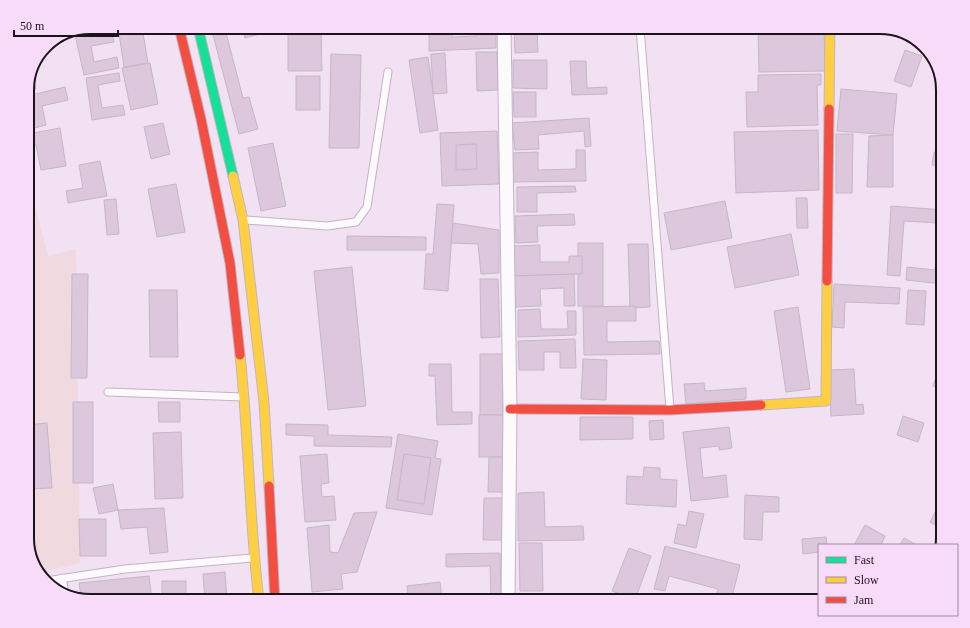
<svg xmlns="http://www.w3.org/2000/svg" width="970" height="628" font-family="'Times New Roman',serif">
<rect width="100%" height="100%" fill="#f2e1f2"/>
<path fill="#f0dadf" d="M27,174L48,256L76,249L80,563L39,573L35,569L27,542Z"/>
<g fill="#dcc7dc" stroke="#c4b8c4">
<path d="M118,27H142L148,63L124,67Z"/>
<path d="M211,27H233L225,29L243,98L249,97L258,129L239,134Z"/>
<path d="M242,27H259L260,34L245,38Z"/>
<path d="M429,27H452V37L476,36L475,27H496V48L429,51Z"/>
<path d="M514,27H537L538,52L515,53Z"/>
<path d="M758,27H824L825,71L759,72Z"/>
<path d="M111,28L114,42L91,46L94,62L117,57L119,68L84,75L75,35Z"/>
<path d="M321,30L322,71H288V31Z"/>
<path d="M905,50L922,56L911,87L894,81Z"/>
<path d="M476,52H497L498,90L477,91Z"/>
<path d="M445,53L447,93L433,94L431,54Z"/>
<path d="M331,54L361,55L359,148H329Z"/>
<path d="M428,57L438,130L420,133L409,60Z"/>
<path d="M513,60H547V89L513,88Z"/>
<path d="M570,61H586L587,88L607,87V94L572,95Z"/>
<path d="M150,63L158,104L131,110L122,68Z"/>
<path d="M119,73L120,81L98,85L102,108L123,105L125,115L92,120L86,78Z"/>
<path d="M32,74L36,89L27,91V86Z"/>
<path d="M821,74V85H817L818,125L747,127L746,92H758V75Z"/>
<rect x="296" y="76" width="24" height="34"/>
<path d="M65,87L68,100L42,106L46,125L27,130V96Z"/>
<path d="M841,89L897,94L893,135L837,131Z"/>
<path d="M513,92H536V117H514Z"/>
<path d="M589,118L591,146L585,147L584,131L538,135L539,149L515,150L512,123Z"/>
<path d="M163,123L170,154L151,159L144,127Z"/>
<path d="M60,128L66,166L41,170L36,145L27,146V134Z"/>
<path d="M818,130L819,190L736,193L734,132Z"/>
<path d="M497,131L499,184L442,186L440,133Z"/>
<path d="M836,134H853L852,193H836Z"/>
<path d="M893,135V187H867L869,136Z"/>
<path d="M273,143L286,206L261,211L248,148Z"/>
<path d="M476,144L477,169L456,170V145Z"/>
<path d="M576,150H585L586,181L513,182L512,153L538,152V170L576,169Z"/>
<path d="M934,152L943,154V194L936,193L942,167L932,165Z"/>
<path d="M100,161L107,196L68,203L66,191L83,188L79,165Z"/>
<path d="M176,184L185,232L157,237L148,189Z"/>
<path d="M575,186L576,192L537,193V212H517V187Z"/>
<path d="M796,198H807L808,228H797Z"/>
<path d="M116,199L119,234L107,235L104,200Z"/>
<path d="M725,201L732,238L671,250L664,213Z"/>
<path d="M437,204L454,205L448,291L424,289L426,254H433Z"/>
<path d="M891,206L943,210V243H938L939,223L904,221L900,276L887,275Z"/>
<path d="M574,214L575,225L537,226L538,242L516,243L515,216Z"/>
<path d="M453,223L499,230V273L481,274L478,244L451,243Z"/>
<path d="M791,234L799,275L735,288L727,247Z"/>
<path d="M347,236L426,237V250H347Z"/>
<rect x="578" y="243" width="25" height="63"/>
<path d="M628,244H648L650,307L630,308Z"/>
<path d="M540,245V262H569V256H582V274L514,276V246Z"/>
<path d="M937,248L943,249V284L906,280L907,267L935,270Z"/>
<path d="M352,267L366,406L328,410L314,271Z"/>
<path d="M72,274H88L87,378H71Z"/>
<path d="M574,274L575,306H564V288L540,289L541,306L515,307L514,276Z"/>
<path d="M480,279H498L500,337L481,338Z"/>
<path d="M834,284L900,288L899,304L845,302L844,328L832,327Z"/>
<path d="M149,290H177L178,357H150Z"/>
<path d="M908,290L926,291L924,325L906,324Z"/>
<path d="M943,304V328L938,326Z"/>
<path d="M636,306V321H607V342L659,341L660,354L584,355L583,307Z"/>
<path d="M798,307L810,389L786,392L774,311Z"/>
<path d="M540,309L541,329H568L567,311H576V335L518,337V310Z"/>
<path d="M575,339L576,368H560V352H544V370H519L518,341Z"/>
<rect x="480" y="354" width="23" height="61"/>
<path d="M943,357V389L933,386Z"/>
<path d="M583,359L607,360L606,400L581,399Z"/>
<path d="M429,364H451L452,412H472V424L437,425L435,376H429Z"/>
<path d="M854,369L856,405L863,404L864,414L831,416L829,370Z"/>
<path d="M704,383L705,391L746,388V399L686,404L684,384Z"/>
<rect x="73" y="402" width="20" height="81"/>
<path d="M158,402H180V422H159Z"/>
<rect x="479" y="415" width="27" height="42"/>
<path d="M903,416L924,423L918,442L897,435Z"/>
<path d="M580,417H633V439L580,440Z"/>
<path d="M663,420L664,439L650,440L649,421Z"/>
<path d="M47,423L52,488L27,489V425Z"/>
<path d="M286,424L328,425V435L392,437L391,447L314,446V436L286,435Z"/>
<path d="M729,427L732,448L719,450V446L700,448L703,478L726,475L728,497L691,501L683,432Z"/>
<path d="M181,432L183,498L155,499L153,433Z"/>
<path d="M398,434L438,441L435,458L441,459L432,515L386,508Z"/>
<path d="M327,454L329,483L321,484L322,497L334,496L336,520L305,522L300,456Z"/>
<path d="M404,454L431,458L424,504L397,500Z"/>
<path d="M489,457H504V492H488Z"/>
<path d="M644,467L660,468V479L677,480L676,507L626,504L627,476L643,477Z"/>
<path d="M943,478V499L935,495Z"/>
<path d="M113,484L118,510L99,514L93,488Z"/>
<path d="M544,492L545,527L583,526L584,540L518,541V493Z"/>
<path d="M745,495L779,497V512H763L762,540L744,539Z"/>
<path d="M484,498H504L503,540H483Z"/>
<path d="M941,501L943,502V529L930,522Z"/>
<path d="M164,508L168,552L150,554L147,527L121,529L118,510Z"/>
<path d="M689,511L704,514L696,548L674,543L678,524L686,526Z"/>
<path d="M377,512L357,572L341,574L343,589L312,592L307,528L329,525L330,552L338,553L354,513Z"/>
<path d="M79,519H106V556H80Z"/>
<path d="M865,525L885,536L881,545H854Z"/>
<path d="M826,537L827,545H819V552L803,554L802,539Z"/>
<path d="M904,538L917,545H900Z"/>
<path d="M519,543H542L543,591H520Z"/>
<path d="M665,546L740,565L731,601H715L718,589L669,576L665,591L654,589Z"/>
<path d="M629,548L651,556L635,600L612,591Z"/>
<path d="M500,553L501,598H491L490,566L446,567V554Z"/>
<path d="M225,572L227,601H205L203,574Z"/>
<path d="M149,576L152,601H90L81,598L79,583Z"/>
<rect x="162" y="581" width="24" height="20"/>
<path d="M440,582L442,601H409L407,586Z"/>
<path d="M519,594L581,595V601H519Z"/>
<path d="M683,596L703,601H682Z"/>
<path d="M502,599V601H451Z"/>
</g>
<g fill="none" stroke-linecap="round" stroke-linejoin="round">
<defs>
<g id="lane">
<path d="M640,27L670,409"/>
<path d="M246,220L327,226L356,222L367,207L388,72"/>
<path d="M108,392L243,397"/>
<path d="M62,578L65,593"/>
<path d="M46,581L125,569L252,558"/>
</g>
<path id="street" d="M504,27L510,409L508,601"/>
<path id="fast" d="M198,27L233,176"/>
<g id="slow">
<path d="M829,109L830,27"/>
<path d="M233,176L243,220L264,402L269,486"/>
<path d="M240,355C249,437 249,519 259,601"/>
<path d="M761,405L826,401L827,281"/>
</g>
<g id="jam">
<path d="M179,27L201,119L230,263L240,355"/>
<path d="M827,281L829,109"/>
<path d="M510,409L670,410L761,405"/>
<path d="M269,486L275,601"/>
</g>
</defs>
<use href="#lane" stroke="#c2b5c2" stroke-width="9"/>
<use href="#street" stroke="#c2b5c2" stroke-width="15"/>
<use href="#fast" stroke="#c2b5c2" stroke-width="11"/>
<use href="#slow" stroke="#c2b5c2" stroke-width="11"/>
<use href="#jam" stroke="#c2b5c2" stroke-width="11"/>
<use href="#lane" stroke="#fdfafd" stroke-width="7"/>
<use href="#street" stroke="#fdfafd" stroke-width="13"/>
<use href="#fast" stroke="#16e098" stroke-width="9"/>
<use href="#slow" stroke="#ffcf43" stroke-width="9"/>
<use href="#jam" stroke="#f24e42" stroke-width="9"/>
</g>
<path d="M0 0H970V628H0ZM90 34H880A56 56 0 0 1 936 90V538A56 56 0 0 1 880 594H90A56 56 0 0 1 34 538V90A56 56 0 0 1 90 34Z" fill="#f8dbf8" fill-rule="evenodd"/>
<path fill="none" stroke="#1d131d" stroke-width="2" d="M90 34H880A56 56 0 0 1 936 90V538A56 56 0 0 1 880 594H90A56 56 0 0 1 34 538V90A56 56 0 0 1 90 34Z"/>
<rect x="818" y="544" width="140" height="72" fill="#f8dbf8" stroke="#a08ba0"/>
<rect x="826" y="557" width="20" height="6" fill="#16e098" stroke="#a08ba0"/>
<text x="854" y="564" font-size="12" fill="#1d131d">Fast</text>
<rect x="826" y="577" width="20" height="6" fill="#ffcf43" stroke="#a08ba0"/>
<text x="854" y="584" font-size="12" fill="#1d131d">Slow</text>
<rect x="826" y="597" width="20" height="6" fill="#f24e42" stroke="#a08ba0"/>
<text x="854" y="604" font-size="12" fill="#1d131d">Jam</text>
<path d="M14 30v6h104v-6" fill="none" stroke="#1d131d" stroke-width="2"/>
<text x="20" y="30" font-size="12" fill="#1d131d" stroke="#f8dbf8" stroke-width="3" paint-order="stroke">50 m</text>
</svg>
